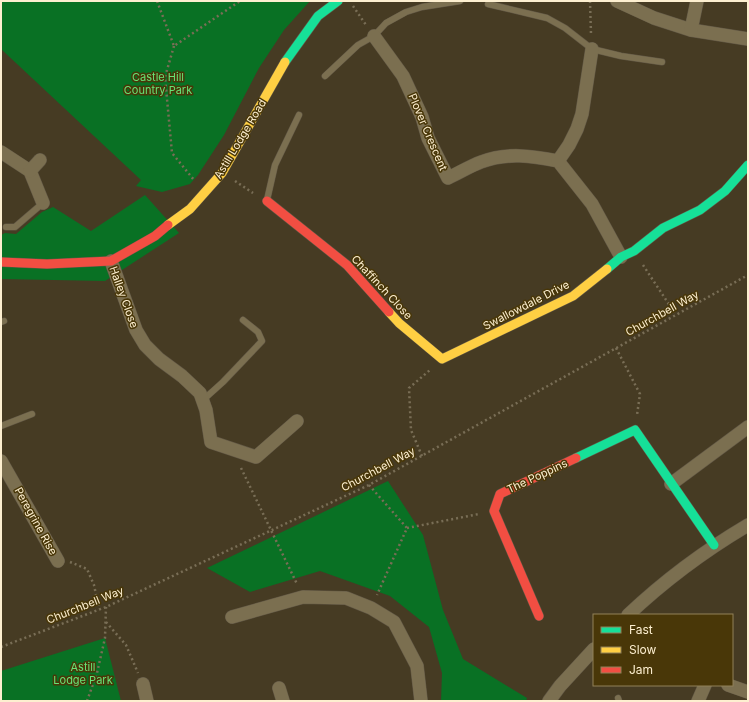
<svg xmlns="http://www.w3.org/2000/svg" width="749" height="702" font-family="Inter,sans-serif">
<rect width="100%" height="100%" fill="#463b23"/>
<g fill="#097124">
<path d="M1,1H310L284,30L259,68L224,135L198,175L190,184L162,192L136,186L141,180L1,49Z"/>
<path d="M145,195L179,233L105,281L1,279V235L5,233L16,234L42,212L53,207L91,231Z"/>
<path d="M388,481L423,535L443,610L463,659L527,698L526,701H441L442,673L429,627L390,596L320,571L250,592L207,568Z"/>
<path d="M105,638L121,701H1V671Z"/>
</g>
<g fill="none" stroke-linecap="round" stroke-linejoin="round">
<defs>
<g id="lane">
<path d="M488,4L547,18L565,28L592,49L621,56L662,62"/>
<path d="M325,76L358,45L374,36L386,23L406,12L422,7L460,1"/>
<path d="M267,200L275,165L299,115"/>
<path d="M6,227H15L43,203"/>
<path d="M1,322L4,321"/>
<path d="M203,400L223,382L262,341L258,332L243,320"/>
<path d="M1,426L32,414"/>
<path d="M618,698L619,701"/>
</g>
<g id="street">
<path d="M617,1L654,18L691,30L748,39"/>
<path d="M691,30L697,1"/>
<path d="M374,36L403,76L422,117L428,138L448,178C459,173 470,166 481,162C507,152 532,156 558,161L592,204L621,257"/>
<path d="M1,152L30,171L43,203"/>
<path d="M558,161L569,145L577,129L582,114L592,49"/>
<path d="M30,171L40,160"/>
<path d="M111,261L136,330L145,345L159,359L182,376L200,393L206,410L211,442L256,457L297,421"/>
<path d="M1,461L58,561"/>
<path d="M671,484L748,427"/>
<path d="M628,615C665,580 704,551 748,525"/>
<path d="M232,617L303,597L346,598L371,608L394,622L417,666L421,701"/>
<path d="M143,684L147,701"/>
<path d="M728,685L748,692"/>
<path d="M279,688L283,701"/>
<path d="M549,701L560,686L594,649"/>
<path d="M698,701L705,685"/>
</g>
<g id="fast">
<path d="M285,62L318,16L338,1"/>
<path d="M607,269L621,257L634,251L663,228L700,210L725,191L748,165"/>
<path d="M576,458L635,430L714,545"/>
</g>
<g id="slow">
<path d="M168,225L190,209L222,173L285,62"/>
<path d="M389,312L399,323L442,359L573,296L607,269"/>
</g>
<g id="jam">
<path d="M267,201L347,265L389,312"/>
<path d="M1,262L47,264L111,261L155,236L168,225"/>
<path d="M539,616L494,511L500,494L576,458"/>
</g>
</defs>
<use href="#lane" stroke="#625846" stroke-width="7"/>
<use href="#street" stroke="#625846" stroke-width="14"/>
<use href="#fast" stroke="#625846" stroke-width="10"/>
<use href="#slow" stroke="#625846" stroke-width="10"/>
<use href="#jam" stroke="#625846" stroke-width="10"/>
<g stroke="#796e56" stroke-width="2.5" stroke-dasharray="2 3" stroke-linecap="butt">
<path d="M157,1L174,46L240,1"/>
<path d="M590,1L591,34"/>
<path d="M353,6L366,25"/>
<path d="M174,46L165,77L172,153L194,180"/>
<path d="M235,181L253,193"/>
<path d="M643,265L676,315"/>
<path d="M616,348L640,394L637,415"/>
<path d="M422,456L411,430L409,388L430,370"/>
<path d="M241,468L297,584"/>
<path d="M369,485L407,528L377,595"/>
<path d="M407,528L479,514"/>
<path d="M70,562L87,569L94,585L99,609"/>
<path d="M106,622L126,645L138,673"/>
<path d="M1,647L106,607L369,485L748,275"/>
<path d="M87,701L97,673L105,638L106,607"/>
</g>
<use href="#lane" stroke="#7b6f50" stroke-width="6"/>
<use href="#street" stroke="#7b6f50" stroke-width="13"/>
<use href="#fast" stroke="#16e098" stroke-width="9"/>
<use href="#slow" stroke="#ffcf43" stroke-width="9"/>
<use href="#jam" stroke="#f24e42" stroke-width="9"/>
</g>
<g text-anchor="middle" stroke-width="3" stroke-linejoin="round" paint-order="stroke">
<g font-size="11" fill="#67e376" stroke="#493708">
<text x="158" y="81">Castle Hill<tspan x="158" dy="13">Country Park</tspan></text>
<text x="83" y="671">Astill<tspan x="83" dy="13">Lodge Park</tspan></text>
</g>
<g font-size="11" fill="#fdefd0" stroke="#493708">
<text transform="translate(428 132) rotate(67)" y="4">Plover Crescent</text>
<text transform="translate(240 139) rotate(-59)" y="4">Astill Lodge Road</text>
<text transform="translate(382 287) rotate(47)" y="4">Chaffinch Close</text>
<text transform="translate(124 297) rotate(70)" y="4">Halley Close</text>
<text transform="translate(526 305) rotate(-27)" y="4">Swallowdale Drive</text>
<text transform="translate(662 313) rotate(-29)" y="4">Churchbell Way</text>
<text transform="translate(378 469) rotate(-28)" y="4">Churchbell Way</text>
<text transform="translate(537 476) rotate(-25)" y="4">The Poppins</text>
<text transform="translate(36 521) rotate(61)" y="4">Peregrine Rise</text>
<text transform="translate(85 605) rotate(-22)" y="4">Churchbell Way</text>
</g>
</g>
<rect width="749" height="702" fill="none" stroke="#fdefd0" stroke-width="4"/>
<rect x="593" y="614" width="140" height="72" fill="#493708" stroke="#918158"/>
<rect x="601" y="627" width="20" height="6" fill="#16e098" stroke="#918158"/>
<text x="629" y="634" font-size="12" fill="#fdefd0">Fast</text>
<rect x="601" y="647" width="20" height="6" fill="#ffcf43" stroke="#918158"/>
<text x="629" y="654" font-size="12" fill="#fdefd0">Slow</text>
<rect x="601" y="667" width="20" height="6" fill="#f24e42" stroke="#918158"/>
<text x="629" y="674" font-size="12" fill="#fdefd0">Jam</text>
</svg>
